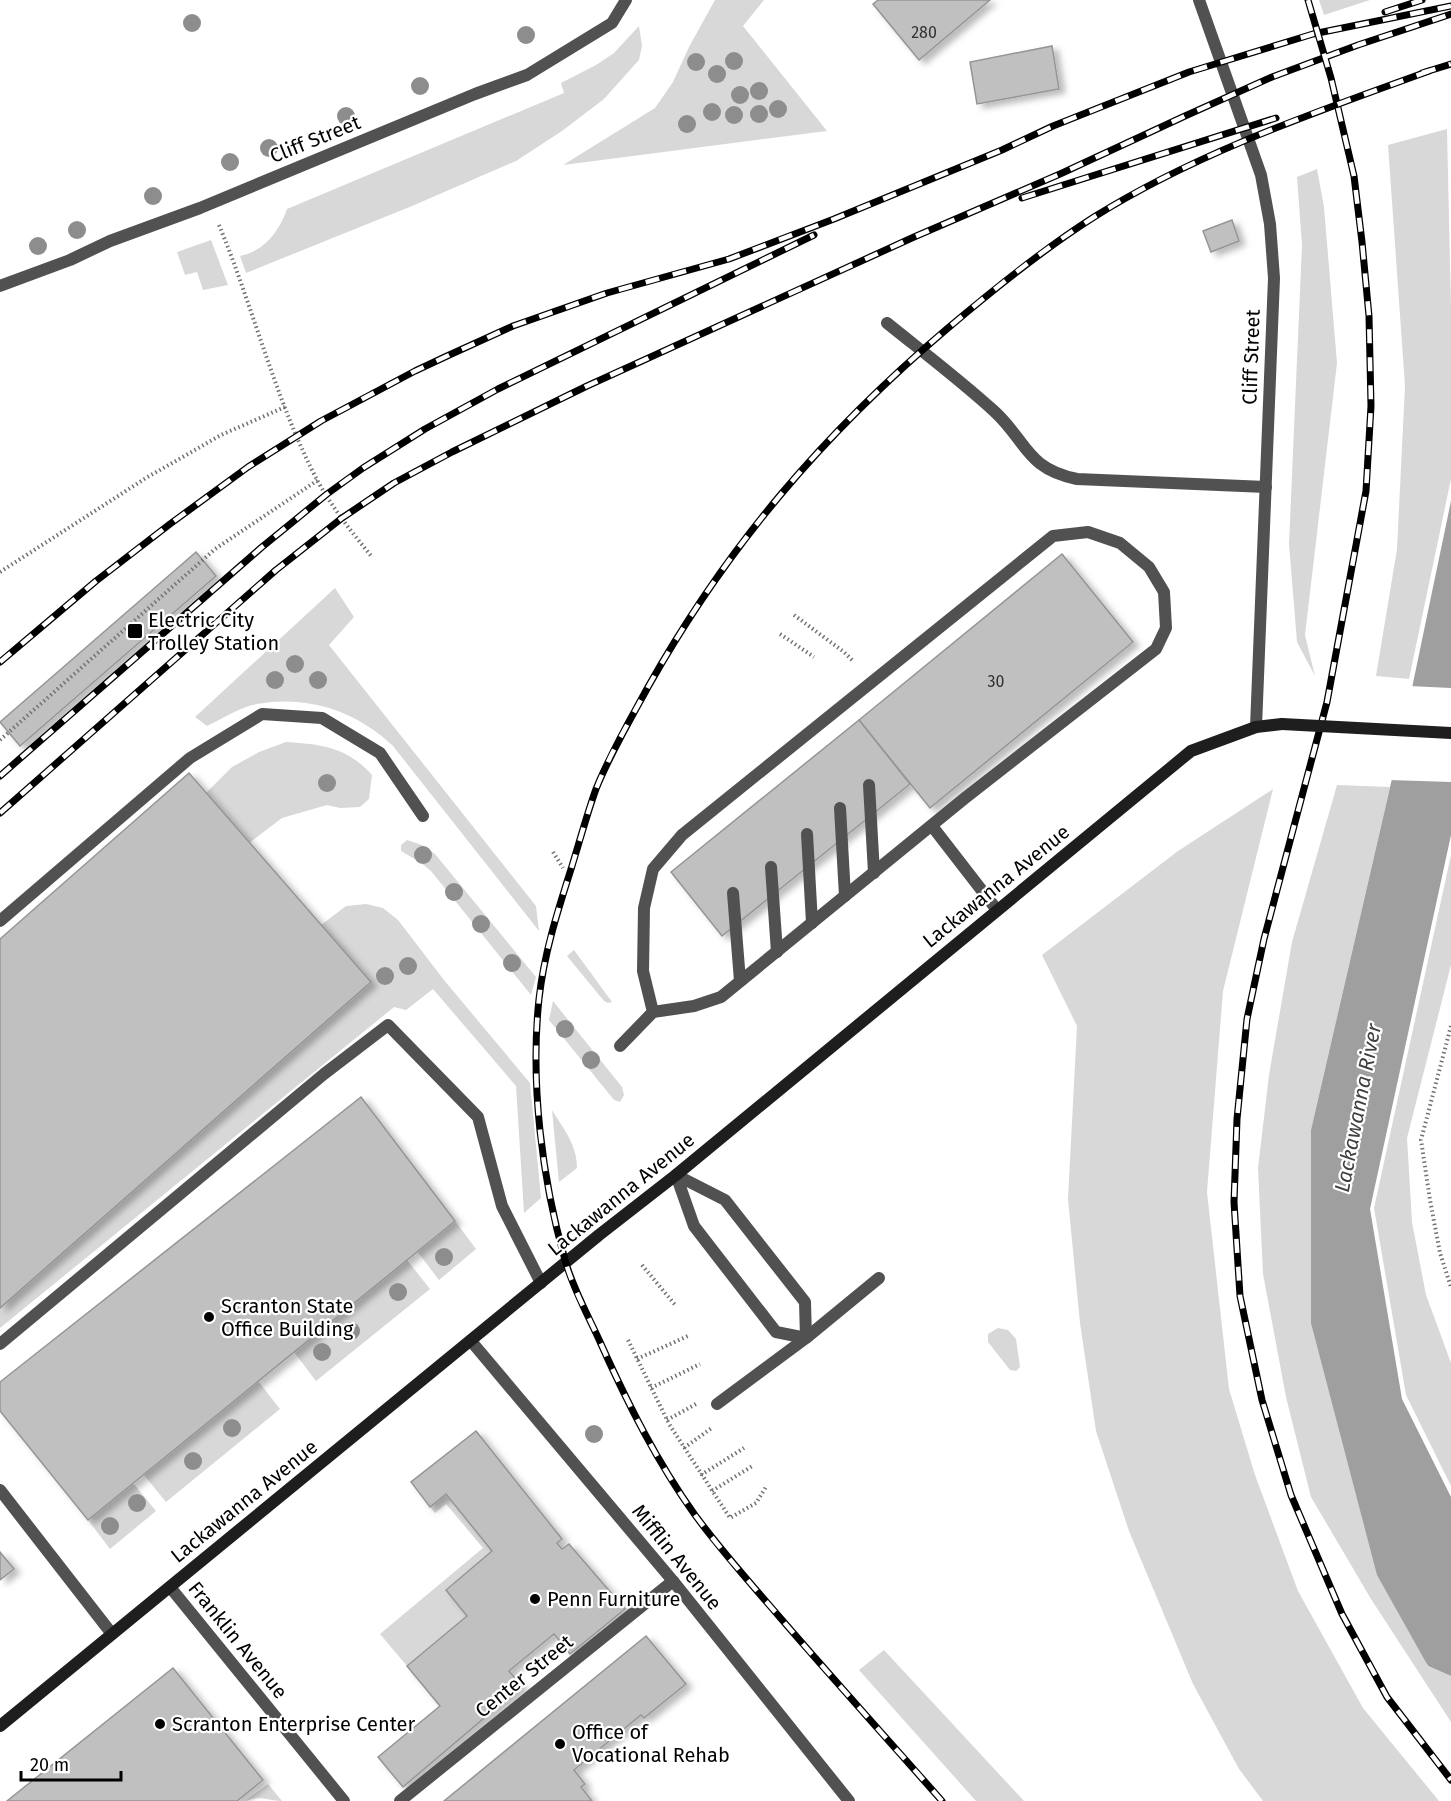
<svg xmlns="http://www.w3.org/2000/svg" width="1451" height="1801" font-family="'Fira Sans',sans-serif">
<defs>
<filter id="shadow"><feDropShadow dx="6" dy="4" stdDeviation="3" flood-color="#0004"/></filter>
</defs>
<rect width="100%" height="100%" fill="#fff"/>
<g fill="#d8d8d8">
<path d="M715,0H764L743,26L827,131L563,165L655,108L673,82L689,47Z"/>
<path d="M1319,0H1370L1324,15Z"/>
<path d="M639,26L642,46L639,60L629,71L604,99L562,131L516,161L412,206L246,273L240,256C264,251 279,232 287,209L564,93L561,83L596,65L614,53Z"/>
<path d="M1447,129L1451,307V479L1409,679L1376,676L1397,549L1405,386L1388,145Z"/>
<path d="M1317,169L1324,207L1337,363L1305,635L1315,676L1297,642L1289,544L1302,245L1297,177Z"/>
<path d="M211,240L228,285L203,290L197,272L185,275L177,252Z"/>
<path d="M335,588L354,617L329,645L536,906L539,931L393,746C356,711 308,695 257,704C240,707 222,719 207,726L195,717Z"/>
<path d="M286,742C321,744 347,747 372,775L369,799L360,807L340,808L327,805L282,818L249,843L206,793L232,767L259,752Z"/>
<path d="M1337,785L1390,787L1311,1130L1427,1666L1451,1676V1722L1371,1599L1311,1497L1286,1397L1263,1274L1258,1168L1269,1075L1292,942Z"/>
<path d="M1273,789L1223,991L1207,1192L1229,1389L1255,1475L1298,1591L1363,1708L1439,1801H1263L1239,1769L1193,1684L1129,1531L1096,1431L1080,1323L1068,1199L1077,1026L1042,955L1178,851Z"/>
<path d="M407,840L422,845L435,854L536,977L531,995L431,871L420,862L401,851V845Z"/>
<path d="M1451,855V965L1407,1138L1412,1222L1426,1295L1451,1363V1486L1406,1395L1374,1208Z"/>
<path d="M366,904L383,908L398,920L444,980L530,1083L541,1198L524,1213L516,1086L433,989L406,1010L394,1007L0,1328V1308L321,925L346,906Z"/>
<path d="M574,950L612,1002L608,1003L604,1001L567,956Z"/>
<path d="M553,1001L622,1087L624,1095L620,1102L614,1100L549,1020Z"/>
<path d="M552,1110C564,1130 577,1144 577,1168L559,1182Z"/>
<path d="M455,1221L476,1249L439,1280L417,1251Z"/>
<path d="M407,1260L430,1289L316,1381L294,1352Z"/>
<path d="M998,1328L1008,1330L1016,1339L1020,1367L1016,1371L1010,1370L988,1342V1334Z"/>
<path d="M258,1381L280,1409L166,1502L143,1474Z"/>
<path d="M133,1483L156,1511L110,1549L88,1520Z"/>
<path d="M446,1494L492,1551L446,1589L467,1616L407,1666L380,1634L483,1548L446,1504L435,1513L430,1507Z"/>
<path d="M884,1650L1024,1801H976L859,1670Z"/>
<path d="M268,1784L282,1801C267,1801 261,1795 245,1801Z"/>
</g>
<path fill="#9f9f9f" d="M1451,501V835L1370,1209L1402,1399L1451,1497V1676L1428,1666L1377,1575L1311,1323V1130L1403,731Z"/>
<g fill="#fff">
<path d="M1440,0H1451V38L1448,36Z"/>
<path d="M1409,686L1451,688V782L1389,780Z"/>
</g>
<g fill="#c0c0c0" stroke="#959595" stroke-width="1.5" filter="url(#shadow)">
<path d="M878,0H990L919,60L873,4Z"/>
<path d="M1052,46L1059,89L977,104L970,62Z"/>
<path d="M1232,220L1239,241L1211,252L1203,231Z"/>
<path d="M196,552L216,576L20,746L0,722Z"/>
<path d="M1062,554L1133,642L930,808L859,720Z"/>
<path d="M859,720L910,784L722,936L671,872Z"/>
<path d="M189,773L371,982L0,1308V939Z"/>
<path d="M361,1097L455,1221L88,1520L0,1411V1382Z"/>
<path d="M476,1431L562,1539L557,1543L562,1549L569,1544L625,1609L570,1654L554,1634L509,1671L522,1686L403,1787L378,1757L440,1706L407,1666L467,1616L446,1590L492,1551L446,1494L430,1507L411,1482Z"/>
<path d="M0,1552L14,1569L0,1580Z"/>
<path d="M646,1636L686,1684L644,1718L641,1715L574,1770L585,1784L581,1787L592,1801H444Z"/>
<path d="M173,1668L263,1780L237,1801H7Z"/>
</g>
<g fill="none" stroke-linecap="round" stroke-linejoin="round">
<g stroke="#737373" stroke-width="4" stroke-dasharray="1.5 3" stroke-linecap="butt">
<path d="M219,225C253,307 274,395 314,474C329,504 351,531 372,557"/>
<path d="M0,572L146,478L221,435L285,407"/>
<path d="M794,615L844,652L854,662"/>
<path d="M780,634L814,657"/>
<path d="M0,740L215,549L318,480"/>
<path d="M553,852L563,868"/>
<path d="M1451,1026L1421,1140L1430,1200L1440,1253L1451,1287"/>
<path d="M642,1265L676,1306"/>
<path d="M628,1340L669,1424L730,1518L756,1503L766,1487"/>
<path d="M637,1359L688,1336"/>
<path d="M651,1388L700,1364"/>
<path d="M667,1420L696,1404"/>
<path d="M684,1448L713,1427"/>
<path d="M701,1475L744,1448"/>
<path d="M712,1491L754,1465"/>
</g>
<g stroke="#515151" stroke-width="12">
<path d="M1199,0L1261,175L1270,224L1274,278L1256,727"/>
<path d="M0,286L70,260L110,241L200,208L475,94L527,75L612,23L626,0"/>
<path d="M887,323C923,352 960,380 994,411C1027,441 1026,469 1077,479L1266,487"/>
<path d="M869,785L874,873"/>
<path d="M840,808L845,896"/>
<path d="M932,826L997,910"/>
<path d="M807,834L812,923"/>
<path d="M771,867L777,952"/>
<path d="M733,893L740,981"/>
<path d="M0,921L190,758L262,714L322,718L380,753L423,816"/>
<path d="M620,1046L653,1012L694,1006L721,997L965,798L1156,649L1166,628L1164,592L1149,567L1120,543L1088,532L1053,536L682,835L653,869L644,908L643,971L653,1012"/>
<path d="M676,1175L725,1200L805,1302L806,1338L776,1332L694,1226Z"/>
<path d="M0,1344L324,1074L388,1025L478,1117L502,1206L541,1283"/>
<path d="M717,1404L806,1338L879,1278"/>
<path d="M0,1490L112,1634"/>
<path d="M400,1801L673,1581"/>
</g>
<g stroke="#515151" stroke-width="12">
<path d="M471,1341L673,1581L849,1801"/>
<path d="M170,1587L344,1801"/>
</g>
<path stroke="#1e1e1e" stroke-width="12" d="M0,1726L599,1235L676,1175L1191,751L1256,727L1282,724"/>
<defs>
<g id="rail">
<path d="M1308,0L1331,78L1354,176L1362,242L1369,316L1371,406L1366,491L1327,702L1264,939L1247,1019L1237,1119L1234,1202L1240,1296L1262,1400L1291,1495L1342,1614L1387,1697L1451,1780"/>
<path d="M1385,12L1422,0"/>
<path d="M1422,73L1451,64"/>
<path d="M1022,198L1276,118"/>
<path d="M0,662L96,581L170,524L248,467L321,421L415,371L447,356L513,326L607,293L729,259L834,219L1002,150L1053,126L1189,72L1313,34L1451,6"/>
<path d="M0,776L262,547L327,494L363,468L425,429L498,389L814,235"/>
<path d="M0,813L276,570L342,518L394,483L452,452L587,386L914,237L1060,174L1185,116L1272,77L1358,45L1451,14"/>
<path d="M942,1801C889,1741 835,1681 783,1621C753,1586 722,1552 695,1515C657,1462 628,1404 601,1344C589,1317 573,1289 565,1260C542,1179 530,1083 539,999C544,953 558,910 572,866C580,840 587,814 596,789C610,754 630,720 648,687C728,545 824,433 948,328C994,289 1042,250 1094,217C1198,152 1314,113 1429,71"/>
</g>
</defs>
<use href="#rail" stroke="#000" stroke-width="7"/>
<use href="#rail" stroke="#fff" stroke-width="4.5" stroke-dasharray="14" stroke-linecap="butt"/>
<path stroke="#1e1e1e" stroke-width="12" d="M1282,724L1451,733"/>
</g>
<g fill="#8d8d8d">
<circle cx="192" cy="23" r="9"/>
<circle cx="526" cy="35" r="9"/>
<circle cx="734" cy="61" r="9"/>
<circle cx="696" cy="62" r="9"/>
<circle cx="717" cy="74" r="9"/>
<circle cx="420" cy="86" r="9"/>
<circle cx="759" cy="91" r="9"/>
<circle cx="740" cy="95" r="9"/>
<circle cx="778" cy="109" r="9"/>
<circle cx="712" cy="112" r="9"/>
<circle cx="759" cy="114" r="9"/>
<circle cx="734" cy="115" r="9"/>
<circle cx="346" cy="116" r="9"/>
<circle cx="687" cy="124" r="9"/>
<circle cx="269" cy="148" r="9"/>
<circle cx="230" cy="162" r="9"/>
<circle cx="153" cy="196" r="9"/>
<circle cx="77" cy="230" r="9"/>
<circle cx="38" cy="246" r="9"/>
<circle cx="295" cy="664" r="9"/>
<circle cx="275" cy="680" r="9"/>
<circle cx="318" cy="680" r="9"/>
<circle cx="327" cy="783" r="9"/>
<circle cx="423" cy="855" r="9"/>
<circle cx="454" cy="892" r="9"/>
<circle cx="481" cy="924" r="9"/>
<circle cx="512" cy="963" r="9"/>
<circle cx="408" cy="966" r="9"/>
<circle cx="385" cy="976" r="9"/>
<circle cx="565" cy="1029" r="9"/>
<circle cx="591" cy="1060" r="9"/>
<circle cx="444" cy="1257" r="9"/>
<circle cx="398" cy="1292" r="9"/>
<circle cx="351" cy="1331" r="9"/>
<circle cx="322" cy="1352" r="9"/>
<circle cx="232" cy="1428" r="9"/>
<circle cx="594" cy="1434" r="9"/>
<circle cx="193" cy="1461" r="9"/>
<circle cx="137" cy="1503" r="9"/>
<circle cx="110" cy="1526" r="9"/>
</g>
<g fill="#000" stroke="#fff" stroke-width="2">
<rect x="127" y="623" width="16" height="16" rx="3"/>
<circle cx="209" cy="1317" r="6"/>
<circle cx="535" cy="1599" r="6"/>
<circle cx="160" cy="1724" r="6"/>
<circle cx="560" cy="1744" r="6"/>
</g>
<g text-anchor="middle" stroke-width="4.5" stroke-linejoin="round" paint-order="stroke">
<g font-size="16" fill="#303030">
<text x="924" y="38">280</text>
<text x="996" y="687">30</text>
</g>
<g font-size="20" fill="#000" stroke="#fff">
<text transform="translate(315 139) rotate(-22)" y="7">Cliff Street</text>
<text transform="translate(1251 357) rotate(-88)" y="7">Cliff Street</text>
<text transform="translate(996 886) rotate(-39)" y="7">Lackawanna Avenue</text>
<text transform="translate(621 1194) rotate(-39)" y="7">Lackawanna Avenue</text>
<text transform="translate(244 1501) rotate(-39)" y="7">Lackawanna Avenue</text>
<text transform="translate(677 1557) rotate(51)" y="7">Mifflin Avenue</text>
<text transform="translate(238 1640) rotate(51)" y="7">Franklin Avenue</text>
<text transform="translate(524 1676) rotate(-39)" y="7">Center Street</text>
</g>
<g font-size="20" fill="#000" stroke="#fff" text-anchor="start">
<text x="148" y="627">Electric City<tspan x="148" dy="23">Trolley Station</tspan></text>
<text x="221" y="1313">Scranton State<tspan x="221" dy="23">Office Building</tspan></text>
<text x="547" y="1606">Penn Furniture</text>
<text x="172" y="1731">Scranton Enterprise Center</text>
<text x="572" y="1739">Office of<tspan x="572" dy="23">Vocational Rehab</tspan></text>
</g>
<g font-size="21" font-style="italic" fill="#404040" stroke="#fff">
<text transform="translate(1358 1108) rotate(-79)" y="7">Lackawanna River</text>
</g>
</g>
<path d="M21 1771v9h100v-9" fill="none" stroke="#000000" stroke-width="3"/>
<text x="30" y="1771" font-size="18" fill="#000000" stroke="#ffffff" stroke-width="4.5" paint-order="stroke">20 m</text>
</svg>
